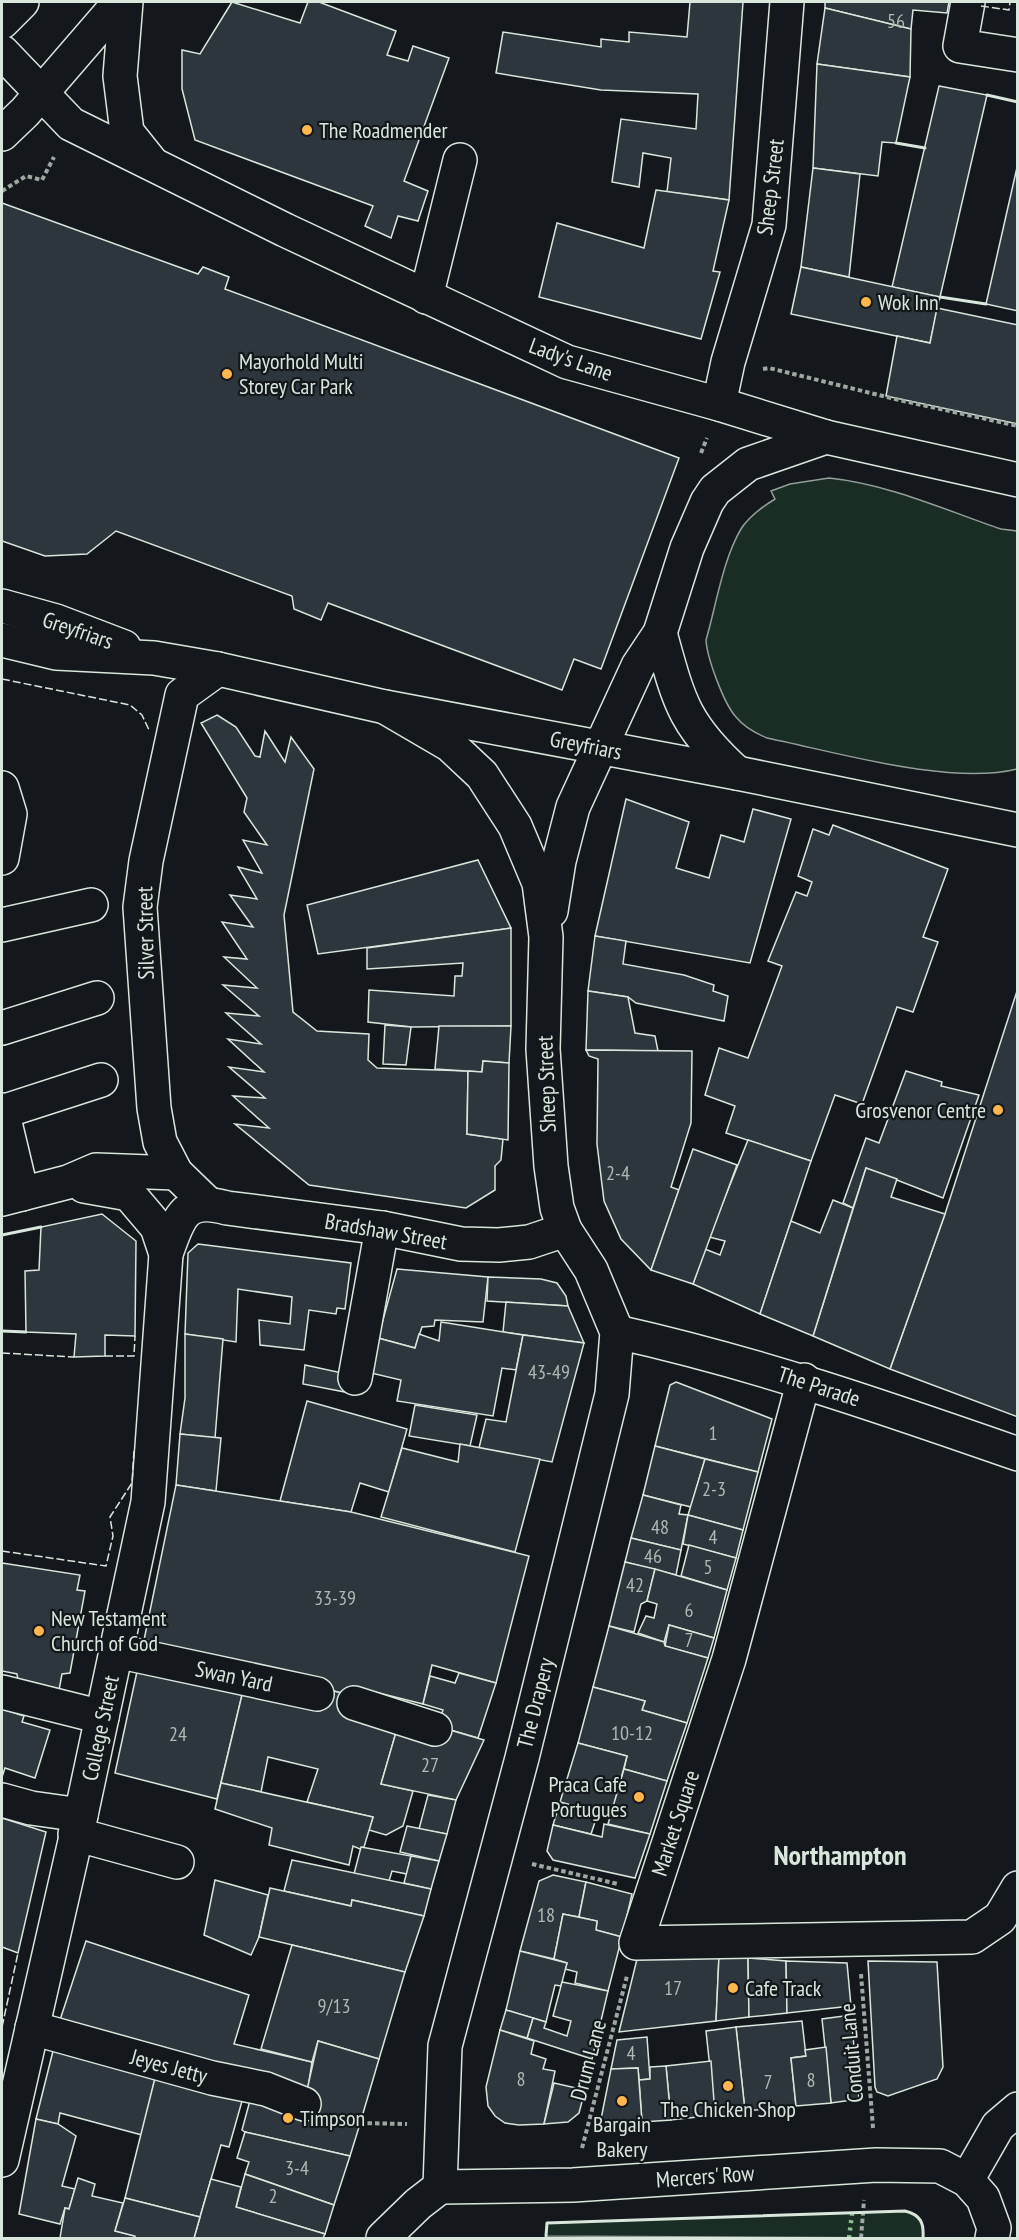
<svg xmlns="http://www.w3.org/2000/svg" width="1019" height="2240" font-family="'PT Sans Narrow',sans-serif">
<rect width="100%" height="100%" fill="#14181c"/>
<g fill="#1a2d24" stroke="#939e99" stroke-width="1.5">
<path d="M829,478C888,484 945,510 1001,529L1017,531V769C950,786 836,752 767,738C755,733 744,727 736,717C724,704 707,658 706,640C716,606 723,559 741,529C749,516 762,507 775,499L771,491L790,484Z"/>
<path d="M905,2211C921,2215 924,2223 923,2238L546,2236L547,2223Z"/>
</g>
<g fill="#2c363c" stroke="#d8e6dc" stroke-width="1.5">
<path d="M232,2L300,23L308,2H319L396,31L387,55L408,61L413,46L449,58L404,181L428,191L418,221L398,216L391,238L365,226L373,206L195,140L182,89V50L200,54Z"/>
<path d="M690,2H743L729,200L667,192L671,158L643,153L639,187L612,182L621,119L696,129L698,94L601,90L496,73L503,32L601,47V39L629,42V32L687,37Z"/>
<path d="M825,2H949L947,13L913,10L911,29L825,8Z"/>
<path d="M825,8L911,29L910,77L817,64Z"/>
<path d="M817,64L910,77L896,143L882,142L878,176L813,168Z"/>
<path d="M939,86L987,95L940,297L892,287Z"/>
<path d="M1018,163V311L986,304Z"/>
<path d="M813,168L860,174L849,277L801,267Z"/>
<path d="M656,190L729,200L713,271L720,272L701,339L539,297L557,223L644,248Z"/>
<path d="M2,203L198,274L203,267L229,277L225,289L679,458L601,669L574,659L562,690L328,603L321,620L294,609L292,596L116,531L87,554L45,556L2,541Z"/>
<path d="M801,267L940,297L930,343L791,314Z"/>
<path d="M937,308L1018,325V424L886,396L897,336L930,343Z"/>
<path d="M217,715L236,727L255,756L260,757L265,731L285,762L291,737L314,769L284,915L293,1012L317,1031L369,1034L368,1060L377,1068L468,1071L467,1134L503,1139L501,1160L495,1166V1190L466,1208L309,1185L235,1124L269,1128L233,1096L265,1098L229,1067L264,1072L228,1039L261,1044L226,1013L259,1016L223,985L257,988L224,957L247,959L222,922L253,927L230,895L257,899L238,867L262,873L243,840L267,845L244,812L247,798L201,723Z"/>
<path d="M626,799L689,822L676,868L709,878L721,835L744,842L753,809L791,819L750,963L595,936Z"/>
<path d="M833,825L948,869L923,937L938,942L913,1012L897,1007L862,1104L835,1095L811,1161L726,1133L735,1106L705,1095L719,1048L748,1058L782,966L768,961L796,892L807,896L812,882L798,876L813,829L829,835Z"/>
<path d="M478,860L511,928L318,954L307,905Z"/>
<path d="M511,928V1026L411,1027L368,1022L369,990L454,996L455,976H462L463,963L367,969V948Z"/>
<path d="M595,936L626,941L623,964L684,975L714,985L713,991L728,996L724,1021L636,1003L628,997L588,991Z"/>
<path d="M1018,988V1417L890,1369L945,1214Z"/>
<path d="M588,991L628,997L635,1033L655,1036L658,1051L586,1050Z"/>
<path d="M385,1025L411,1027L406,1065L383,1064Z"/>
<path d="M439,1026H511L509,1063L483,1061L482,1072L435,1069Z"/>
<path d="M586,1050L692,1051L691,1123L671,1187L679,1190L651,1270L621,1239L604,1201L597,1144L598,1059L589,1056Z"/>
<path d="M483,1061L509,1063L508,1140L467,1134L468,1071L482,1072Z"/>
<path d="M906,1071L942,1082L941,1086L979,1095L943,1198L866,1168L853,1208L843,1203L866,1138L879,1143Z"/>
<path d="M748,1140L811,1161L760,1314L693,1284L705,1249L720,1255L725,1241L709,1237Z"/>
<path d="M693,1149L737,1165L693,1284L651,1270Z"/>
<path d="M866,1168L897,1179L891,1197L945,1214L890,1369L813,1336Z"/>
<path d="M833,1200L853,1208L813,1336L760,1314L791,1221L820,1233Z"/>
<path d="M102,1214L136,1241L135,1336L105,1335V1356L74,1357L76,1334L26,1332L25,1271L39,1270L41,1227Z"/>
<path d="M198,1244L351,1263L345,1309L337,1308L336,1314L309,1310L304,1350L260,1345L259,1320L290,1324L292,1297L238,1289L236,1342L185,1334L188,1253Z"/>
<path d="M397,1269L488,1277L483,1322L435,1320L434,1326L422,1327L415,1348L378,1338Z"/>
<path d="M488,1277L541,1279L557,1283L566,1296L568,1306L487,1301Z"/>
<path d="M506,1302L568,1306L584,1343L503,1332Z"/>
<path d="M441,1322L523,1335L516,1370L502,1368L493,1416L397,1401L401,1380L371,1373L378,1338L415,1348L419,1334L439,1341Z"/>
<path d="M185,1334L223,1339L215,1438L180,1434L185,1398Z"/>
<path d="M523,1335L584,1343L552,1462L479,1448L486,1419L506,1422Z"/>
<path d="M305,1365L347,1374L345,1392L303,1384Z"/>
<path d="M676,1382L772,1419L758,1472L655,1446L670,1385Z"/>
<path d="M307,1401L407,1429L389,1492L360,1483L351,1512L280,1501Z"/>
<path d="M415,1405L477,1415L470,1446L409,1436Z"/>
<path d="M180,1434L221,1438L216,1491L176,1485Z"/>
<path d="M460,1444L540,1459L515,1552L381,1517L402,1448L458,1462Z"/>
<path d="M655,1446L705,1459L691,1507L643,1495Z"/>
<path d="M705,1459L758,1472L743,1530L688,1515Z"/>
<path d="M176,1485L351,1512L529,1556L496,1683L432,1665L423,1704L371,1691L356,1697L144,1640Z"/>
<path d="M643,1495L681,1505L679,1514L688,1515L681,1550L631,1538Z"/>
<path d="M688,1515L743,1530L736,1558L683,1544Z"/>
<path d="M631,1538L681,1550L676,1575L625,1562Z"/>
<path d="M689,1545L736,1558L727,1590L681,1576Z"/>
<path d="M625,1562L655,1569L647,1601L641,1604L634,1632L609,1626Z"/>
<path d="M2,1563L80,1575L77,1590L85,1591L70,1673L62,1674L59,1690L18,1681L17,1674L2,1671Z"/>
<path d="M655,1569L727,1590L714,1638L669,1625L664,1642L638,1633L646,1616L654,1618L657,1604L647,1601Z"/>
<path d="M669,1625L714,1638L708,1658L665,1646Z"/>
<path d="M609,1626L664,1642L665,1646L708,1658L687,1723L642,1710L645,1701L593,1687Z"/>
<path d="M138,1667L242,1695L217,1799L115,1773Z"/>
<path d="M459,1673L496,1683L478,1738L437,1726L443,1710L423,1704L430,1676L455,1683Z"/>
<path d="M319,1687L356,1697L399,1722L381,1784L413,1791L403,1826L386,1835L369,1830L373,1817L307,1802L318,1769L268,1757L261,1792L221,1783L242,1695Z"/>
<path d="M593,1687L645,1701L642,1710L687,1723L667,1781L624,1769L627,1756L578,1743Z"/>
<path d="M2,1709L24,1716L22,1722L50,1730L35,1778L5,1768L2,1777Z"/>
<path d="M399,1722L443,1728L484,1740L456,1800L381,1784Z"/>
<path d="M578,1743L627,1756L612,1813H598L560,1802Z"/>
<path d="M624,1769L667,1781L650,1834L608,1824Z"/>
<path d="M221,1783L373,1817L364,1847L360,1849L353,1846L349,1865L269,1845L272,1828L215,1809Z"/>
<path d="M428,1795L456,1800L447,1834L419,1829Z"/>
<path d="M560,1802L598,1813L591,1834L553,1825Z"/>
<path d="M2,1818L46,1832L18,1953L2,1947Z"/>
<path d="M604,1824L650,1834L635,1878L553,1860L547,1851L553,1825L602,1837Z"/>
<path d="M407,1826L447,1834L439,1861L400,1852Z"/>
<path d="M361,1847L411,1856L407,1874L392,1871L389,1881L354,1874Z"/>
<path d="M411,1856L439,1861L431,1889L404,1883Z"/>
<path d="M292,1860L431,1889L424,1916L352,1900L351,1906L284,1891Z"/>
<path d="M553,1875L586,1882L579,1917L563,1914L554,1959L520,1951L539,1881Z"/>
<path d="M215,1880L268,1895L259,1937L251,1955L204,1935Z"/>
<path d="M586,1882L632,1894L622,1937L596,1930L597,1921L579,1917Z"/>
<path d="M270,1888L351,1906L352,1900L424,1916L405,1972L259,1937Z"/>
<path d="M563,1914L597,1921L596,1930L622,1937L608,1991L575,1983L577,1972L565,1969L567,1963L554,1959Z"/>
<path d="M86,1941L249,1995L234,2044L312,2062L306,2100L58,2026Z"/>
<path d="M292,1945L405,1972L379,2059L318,2041L312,2062L261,2049Z"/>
<path d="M520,1951L567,1963L561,1986L555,1985L546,2022L506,2010Z"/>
<path d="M638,1955L719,1956L716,2021L619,2032Z"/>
<path d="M719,1956L748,1958L749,2017L716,2021Z"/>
<path d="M748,1958L786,1961L787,2013L749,2017Z"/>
<path d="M786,1961L847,1963L851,2006L787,2013Z"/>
<path d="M868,1961L937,1962L943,2067L937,2079L888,2096L877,2092L875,2087Z"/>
<path d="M562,1982L608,1991L592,2059L527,2038L533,2018L546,2022L544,2028L567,2036L571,2021L553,2016Z"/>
<path d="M506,2010L533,2018L527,2038L500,2030Z"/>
<path d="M851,2015L859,2099L831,2103L822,2019Z"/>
<path d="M802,2021L806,2056L791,2058L796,2106L745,2111L736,2027Z"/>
<path d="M736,2027L745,2111L715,2115L706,2031Z"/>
<path d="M500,2030L534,2041L531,2054L546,2059L543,2069L555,2071L544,2124L519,2125L505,2123L495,2116L488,2106L486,2087Z"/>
<path d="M647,2037L650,2079L639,2080L638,2068L611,2069L617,2040Z"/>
<path d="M318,2041L379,2059L359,2127L303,2108Z"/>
<path d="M55,2043L157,2070L142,2135L60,2113L58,2124L36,2119Z"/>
<path d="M826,2047L831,2103L796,2106L791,2058L806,2056L805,2050Z"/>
<path d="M711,2061L715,2115L671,2120L666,2066Z"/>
<path d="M666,2066L671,2120L642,2122L639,2080L650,2079V2067Z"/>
<path d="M638,2068L642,2122L599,2129L611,2069Z"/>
<path d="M157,2070L244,2094L229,2147L221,2145L200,2217L125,2198Z"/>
<path d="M554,2083L585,2090L579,2113L568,2122L544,2124Z"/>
<path d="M252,2093L359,2127L350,2156L245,2132L242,2130Z"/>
<path d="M36,2119L58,2124L76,2136L62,2186L75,2189L69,2209L65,2208L60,2224L19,2214Z"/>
<path d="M245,2132L350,2156L334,2205L245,2174L249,2162L237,2158Z"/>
<path d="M245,2174L334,2205L325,2234L236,2207Z"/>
<path d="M78,2178L95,2184L92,2196L123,2203L115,2231L135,2236V2238H60L65,2208L69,2209Z"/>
<path d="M211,2179L241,2187L236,2207L325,2234L323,2238H194Z"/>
<path d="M125,2198L200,2217L194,2238H135V2236L115,2231Z"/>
</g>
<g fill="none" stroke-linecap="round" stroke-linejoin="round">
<defs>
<g id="minor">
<path d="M126,2L120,76L127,132L151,162"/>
<path d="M968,2L960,46L1018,55"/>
<path d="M2,52L71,124L285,230L567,362L719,404L826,437L1018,480"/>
<path d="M426,297L460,160"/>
<path d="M719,404L728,362L769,225L787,2"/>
<path d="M2,606L56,621L124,647"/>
<path d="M660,633C679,701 683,724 737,773"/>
<path d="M2,640L56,653L154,658L218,669L385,707L737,773L1018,830"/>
<path d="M385,707L450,745L482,775L515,826L539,883L546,937L543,1049L551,1166L557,1208L565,1230L591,1270L617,1332L612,1394L522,1758L445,2046L440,2187"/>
<path d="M2,788L10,814L2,858"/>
<path d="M551,911L559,861L573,807L638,666L660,633L687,548L707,502L715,490L748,464L826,437"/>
<path d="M2,925L91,905"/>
<path d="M2,1028L97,998"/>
<path d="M2,1110L22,1194"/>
<path d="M2,1112L101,1080"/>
<path d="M84,1186L129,1194L157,1227L166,1254"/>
<path d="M2,1199L68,1182L96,1170L176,1173"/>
<path d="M206,1202L176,1173L160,1142L154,1108L140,907L146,861L182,695L218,669"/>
<path d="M617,1332C756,1363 883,1407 1018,1454"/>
<path d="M355,1378L382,1228"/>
<path d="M804,1380L729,1659L636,1943L972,1937L1000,1918L1018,1888"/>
<path d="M116,1651L317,1694"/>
<path d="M2,1692L102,1717"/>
<path d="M354,1703L435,1729"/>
<path d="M2,1800L31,1808L81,1815"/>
<path d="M75,1834L177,1862"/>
<path d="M32,2028L212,2078L266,2089L304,2104"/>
<path d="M2,2160L81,1815L148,1502L166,1254C179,1217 184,1196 227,1208L382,1228L461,1244L499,1245L529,1242L565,1230"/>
<path d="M967,2180L998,2126L1018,2109"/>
<path d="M440,2187L573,2185L876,2165L940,2166L967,2180L983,2198L994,2228L992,2238"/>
<path d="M383,2238L418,2204L440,2187"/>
</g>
<g id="highway">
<path d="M2,22L22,2"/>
<path d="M2,134L25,112L120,2"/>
</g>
</defs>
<use href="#minor" stroke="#d8e6dc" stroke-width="36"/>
<use href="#highway" stroke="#d8e6dc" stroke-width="36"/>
<g stroke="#9da8a2" stroke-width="4" stroke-dasharray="4.5 3" stroke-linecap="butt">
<path d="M2,191L26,176L42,180L54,157"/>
<path d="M763,369L769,368L899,400L1018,426"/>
<path d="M701,453L707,438"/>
<path d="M532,1864L618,1884"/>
<path d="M861,1974L873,2128"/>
<path d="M360,2123L407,2124"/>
<path d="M582,2148L627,1976"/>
<path d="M861,2238L864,2200"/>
</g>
<use href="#minor" stroke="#14181c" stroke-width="33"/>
<use href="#highway" stroke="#14181c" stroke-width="33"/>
<path stroke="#8ac095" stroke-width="4.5" stroke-dasharray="3 4.5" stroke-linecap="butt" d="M849,2238L852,2214"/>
<g stroke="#d8e6dc" stroke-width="1.5" stroke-dasharray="8 3" stroke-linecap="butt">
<path d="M981,6L1009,10L1010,2"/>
<path d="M2,679L130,705L142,715L149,730"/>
<path d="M2,1353L74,1357"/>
<path d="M105,1356H134L135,1336"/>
<path d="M2,1551L106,1566L113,1536L110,1517L132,1483L134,1451"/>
<path d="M2,2027L18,1953"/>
</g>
<g stroke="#d8e6dc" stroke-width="3">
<path d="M987,95L1018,102"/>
<path d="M896,143L925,148"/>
<path d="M940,297L986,304"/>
<path d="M2,1235L41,1227"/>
<path d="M2,1331L26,1332"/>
<path d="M546,2236L547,2223L905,2211C921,2215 924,2223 923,2238"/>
</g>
</g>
<g fill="#ffb74d" stroke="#14181c" stroke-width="2">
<circle cx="307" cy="130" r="6"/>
<circle cx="866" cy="302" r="6"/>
<circle cx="227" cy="374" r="6"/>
<circle cx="998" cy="1110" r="6"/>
<circle cx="39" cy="1631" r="6"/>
<circle cx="639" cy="1797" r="6"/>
<circle cx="733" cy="1988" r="6"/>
<circle cx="728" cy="2086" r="6"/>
<circle cx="622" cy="2101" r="6"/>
<circle cx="288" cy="2118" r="6"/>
</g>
<g text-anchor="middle" stroke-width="4.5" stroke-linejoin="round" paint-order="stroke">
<g font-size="20" fill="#adbab4">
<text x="896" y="28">56</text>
<text x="618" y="1180">2-4</text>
<text x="549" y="1379">43-49</text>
<text x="713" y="1440">1</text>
<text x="714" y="1496">2-3</text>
<text x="660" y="1534">48</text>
<text x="713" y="1544">4</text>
<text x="653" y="1563">46</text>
<text x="708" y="1574">5</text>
<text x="635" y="1592">42</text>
<text x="335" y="1605">33-39</text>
<text x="689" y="1617">6</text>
<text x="689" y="1647">7</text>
<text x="632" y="1740">10-12</text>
<text x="178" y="1741">24</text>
<text x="430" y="1772">27</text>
<text x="546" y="1922">18</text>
<text x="673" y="1995">17</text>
<text x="334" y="2013">9/13</text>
<text x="631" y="2060">4</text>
<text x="521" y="2086">8</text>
<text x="811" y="2087">8</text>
<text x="768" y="2089">7</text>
<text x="297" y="2175">3-4</text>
<text x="273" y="2203">2</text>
</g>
<g font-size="22" fill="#d8e6dc" stroke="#14181c" text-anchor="start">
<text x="319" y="138">The Roadmender</text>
<text x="878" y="310">Wok Inn</text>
<text x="239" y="369">Mayorhold Multi<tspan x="239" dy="25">Storey Car Park</tspan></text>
<text x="986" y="1118" text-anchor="end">Grosvenor Centre</text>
<text x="51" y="1626">New Testament<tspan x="51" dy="25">Church of God</tspan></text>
<text x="627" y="1792" text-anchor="end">Praca Cafe<tspan x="627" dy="25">Portugues</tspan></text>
<text x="745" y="1996">Cafe Track</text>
<text x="728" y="2117" text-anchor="middle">The Chicken Shop</text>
<text x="300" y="2126">Timpson</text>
<text x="622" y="2132" text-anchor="middle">Bargain<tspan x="622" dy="25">Bakery</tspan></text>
</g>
<g font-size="22" fill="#d8e6dc" stroke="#14181c">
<text transform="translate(770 187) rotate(-83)" y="8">Sheep Street</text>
<text transform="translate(571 359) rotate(20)" y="8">Lady's Lane</text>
<text transform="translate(78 630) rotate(19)" y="8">Greyfriars</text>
<text transform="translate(586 745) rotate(11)" y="8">Greyfriars</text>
<text transform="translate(145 933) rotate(-91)" y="8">Silver Street</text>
<text transform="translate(546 1084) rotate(-92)" y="8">Sheep Street</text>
<text transform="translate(386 1231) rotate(10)" y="8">Bradshaw Street</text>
<text transform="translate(819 1386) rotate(18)" y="8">The Parade</text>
<text transform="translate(234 1676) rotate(12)" y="8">Swan Yard</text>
<text transform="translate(535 1703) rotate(-76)" y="8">The Drapery</text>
<text transform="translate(100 1728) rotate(-78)" y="8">College Street</text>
<text transform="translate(675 1823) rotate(-72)" y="8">Market Square</text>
<text transform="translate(851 2053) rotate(-95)" y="8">Conduit Lane</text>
<text transform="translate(588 2060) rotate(-75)" y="8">Drum Lane</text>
<text transform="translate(169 2066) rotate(15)" y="8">Jeyes Jetty</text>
<text transform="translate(705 2176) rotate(-4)" y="8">Mercers' Row</text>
</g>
<g font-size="28" font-weight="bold" fill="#d8e6dc" stroke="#14181c">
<text x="840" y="1865">Northampton</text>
</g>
</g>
<rect width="1019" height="2240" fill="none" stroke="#d8e6dc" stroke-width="6"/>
</svg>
